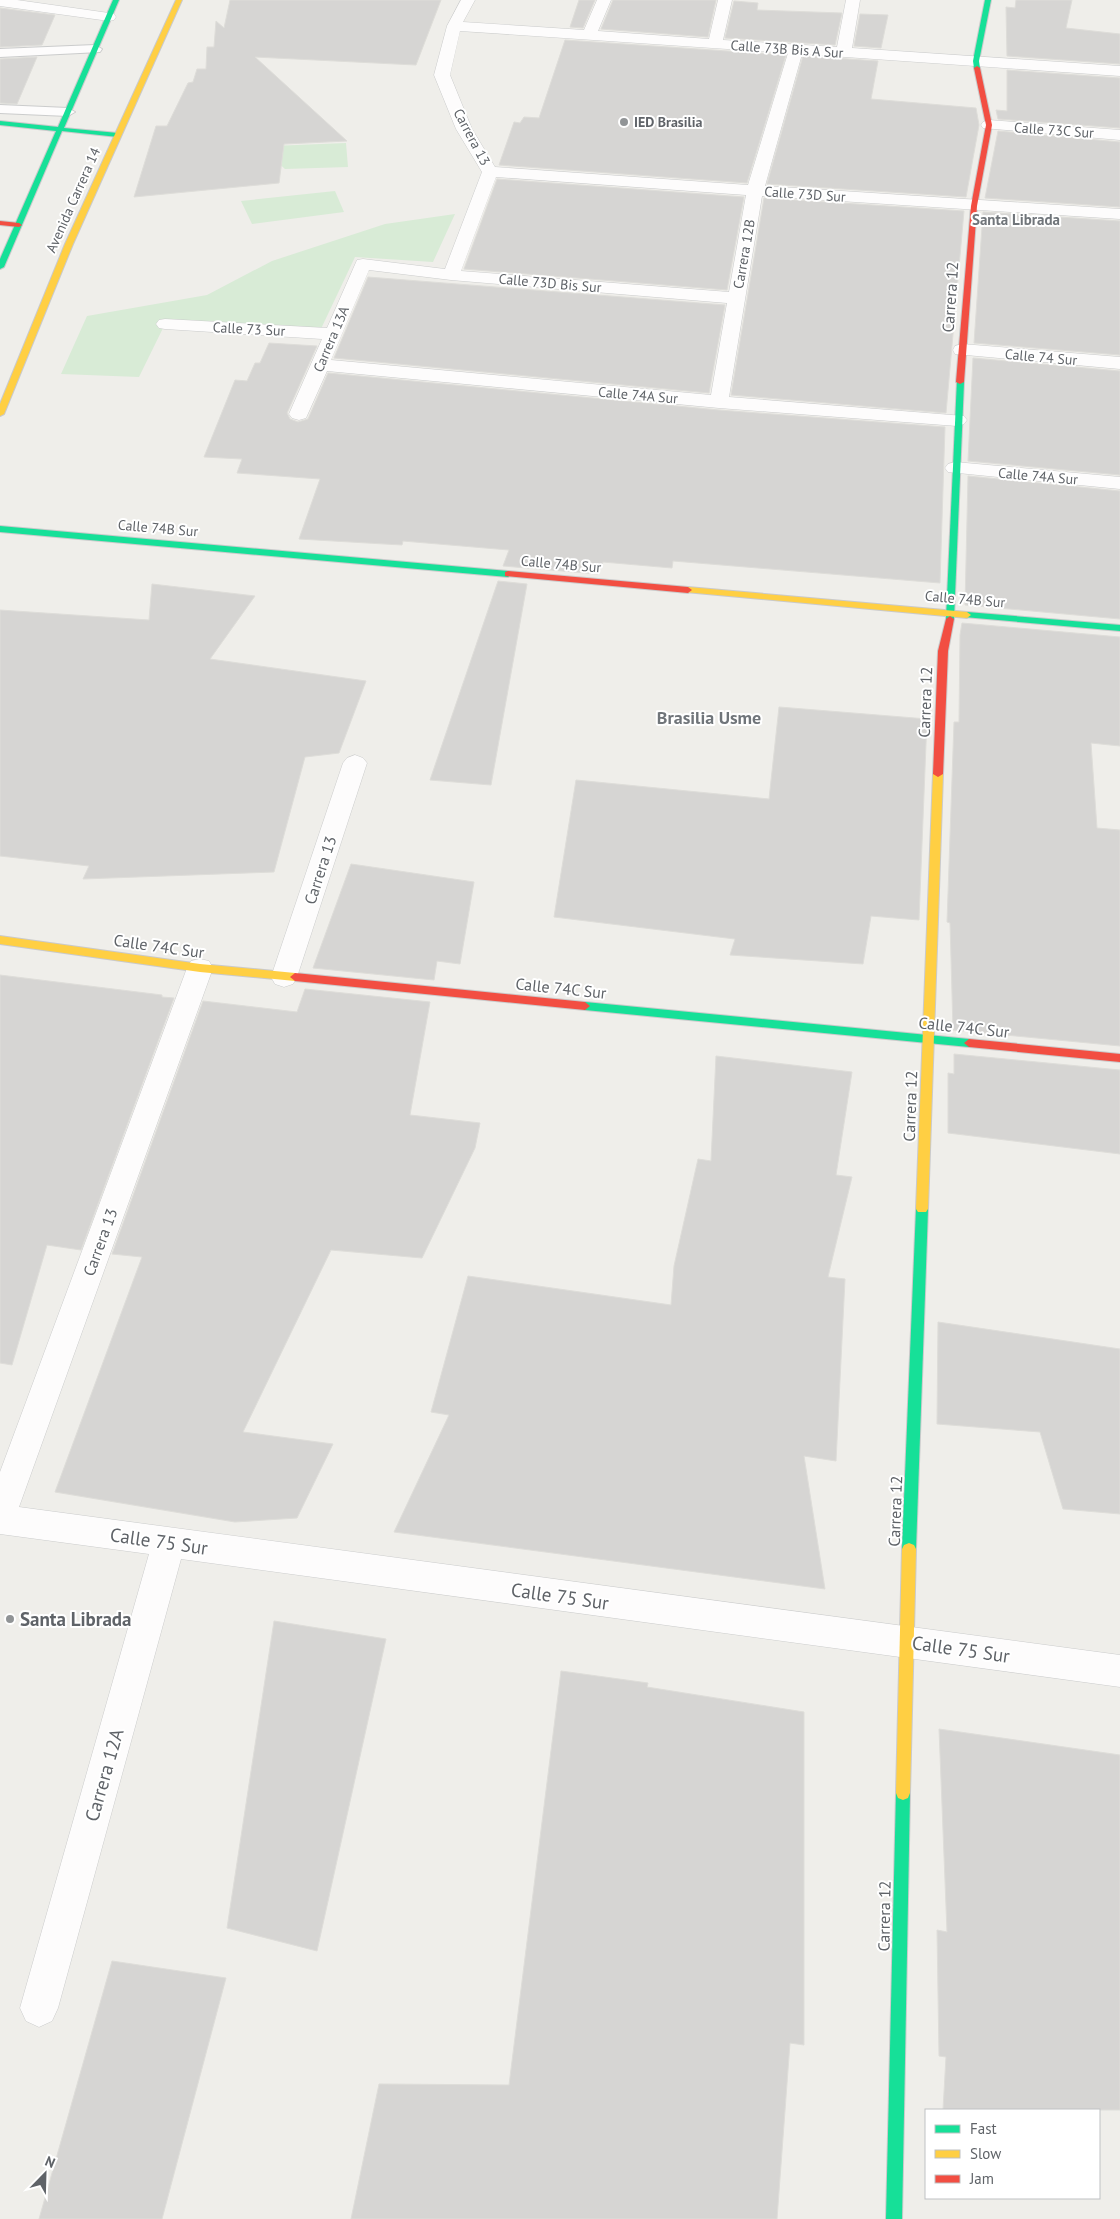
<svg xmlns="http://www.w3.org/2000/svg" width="1120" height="2219" font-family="'PT Sans',sans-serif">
<rect width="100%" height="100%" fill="#efeeea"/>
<g fill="#d8ebd6">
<path d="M346,143L348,167L285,169L273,158L250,147Z"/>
<path d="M335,191L344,212L252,224L241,201Z"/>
<path d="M455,214L433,262L355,257L319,333L165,324L139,377L61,374L87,316L207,295L272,261L385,224Z"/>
</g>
<g fill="#d6d5d3" stroke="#deddd9">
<path d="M230,0H441L416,65L255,57L347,141L284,144L279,183L134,197L156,126H167L188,83L193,82L197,69H206L207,47H214L216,21L224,28Z"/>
<path d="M579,0H595L583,28L570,27Z"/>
<path d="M613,0H716L708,37L601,29Z"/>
<path d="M1016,0H1072L1066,28L1120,34V64L1007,56L1006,7L1015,8Z"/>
<path d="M734,1L758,3L757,10L842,13L835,45L725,38Z"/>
<path d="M0,8L55,15L42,45L0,47Z"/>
<path d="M860,14L888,15L881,48L854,46Z"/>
<path d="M565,40L786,55L747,183L499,165L514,122L520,123L524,117L539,118Z"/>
<path d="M803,56L878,61L871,99L976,108L979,125L966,197L767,184Z"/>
<path d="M37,57L17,104L0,103V59Z"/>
<path d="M1007,70L1120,78V128L998,119L996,110L1007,111Z"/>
<path d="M998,131L1120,142V207L985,198Z"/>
<path d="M497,179L744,197L727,290L464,269Z"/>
<path d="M764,198L964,211L946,413L731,395Z"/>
<path d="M983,212L1120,221V355L974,343Z"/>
<path d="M368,277L725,305L709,393L334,358Z"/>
<path d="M269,343L317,346L287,413L290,419L298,422L308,419L328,373L719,410L945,427L940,583L673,561L672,568L603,562L598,574L503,566L509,550L403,541L402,545L299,539L320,479L237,473L242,459L204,457L235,380L247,381L255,363H260Z"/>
<path d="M973,358L1120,371V475L968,461Z"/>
<path d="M968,476L1120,491V619L965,605Z"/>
<path d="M498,581L527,584L491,785L430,780Z"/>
<path d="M152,584L255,596L210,659L366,681L339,753L305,757L274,872L83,879L89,866L0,856V610L149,620Z"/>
<path d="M962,623L1120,637V746L1091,743L1097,828L1120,830V1046L953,1030L950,923L947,922L954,722H959L960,635Z"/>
<path d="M779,707L927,719L919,920L871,916L863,964L730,955L735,939L554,917L576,780L769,799Z"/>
<path d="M351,864L474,882L460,964L437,961L434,980L313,968Z"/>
<path d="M0,975L162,995V997L174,998L81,1250L47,1245L12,1365L0,1363Z"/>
<path d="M305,989L430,1002L410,1115L480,1123L475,1148L422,1258L331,1250L243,1432L333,1444L297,1518L235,1522L55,1492L142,1257L112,1254L203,1001L297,1012Z"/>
<path d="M954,1054L1120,1070V1154L948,1133V1073L954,1074Z"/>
<path d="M716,1056L852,1072L836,1175L852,1177L828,1277L845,1279L836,1461L804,1456L825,1589L394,1532L449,1415L431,1412L468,1276L671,1305L674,1266L698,1159L711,1161Z"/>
<path d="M938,1322L1120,1349V1514L1063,1509L1040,1432L937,1424Z"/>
<path d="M274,1621L386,1639L317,1951L227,1928Z"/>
<path d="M561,1671L648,1683L647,1687L804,1712V2045L790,2043L777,2219H351L379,2084L509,2085Z"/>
<path d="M939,1729L1120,1755V2110H943L946,2057L939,2056L937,1930L947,1932Z"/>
<path d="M112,1961L226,1978L162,2219H39Z"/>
</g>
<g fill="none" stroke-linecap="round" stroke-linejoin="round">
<defs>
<g id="lane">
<path d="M95,45L102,49L100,52L0,57V49Z"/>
<path d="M0,105L68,108L75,112L68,116L0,113Z"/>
</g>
<g id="street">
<path d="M0,0H17L109,13L114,14L116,17L114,20L109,21L0,6Z"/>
<path d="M461,0H475L463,22L584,30L597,0H611L598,31L709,39L718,0H732L723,40L837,47L846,0H860L852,48L1120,66V76L802,54L765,186L1120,209V219L762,196L729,397L964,416L967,420L964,424L957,426L719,408L327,371L306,418L299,420L292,418L289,414L322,339L165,329L159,328L156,324L159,320L165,319L327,328L357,260L363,259L445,269L482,172L456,129L434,75L447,26ZM460,31L788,53L748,185L495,167L472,129L450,75ZM496,177L746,195L729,292L461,271ZM369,270L451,280L727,303L711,395L331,360Z"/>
<path d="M989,120L1120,130V140L983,128L981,125L983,122Z"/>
<path d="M962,344L1120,357V369L955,354L953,350L955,346Z"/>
<path d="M955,462L1120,477V489L948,472L945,468L948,464Z"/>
<path d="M355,755L363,758L367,763L297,977L293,984L284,987L275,984L271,977L343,763L347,758Z"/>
<path d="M200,959L209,961L213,968L19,1507L1120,1655V1687L181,1559L58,2008L52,2021L39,2027L26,2021L20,2008L149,1554L0,1534V1472L187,968L191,961Z"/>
</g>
<g id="fast">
<path d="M113,0H119L64,128L118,133L121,135L118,137L62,131L4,267L0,269V259L56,131L0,125V121L58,127Z"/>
<path d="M985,0H991L979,61L980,68L977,70L974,68L973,61Z"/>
<path d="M957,380L964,382L954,619L950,622L946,619Z"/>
<path d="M0,526L508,571L512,574L508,577L0,532Z"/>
<path d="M967,612L1120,625V631L964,617L963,615Z"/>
<path d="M585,1002L969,1039L974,1043L969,1047L585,1010L580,1006Z"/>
<path d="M922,1204L926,1206L928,1209L916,1549L914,1553L909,1555L904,1553L902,1549L916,1209L918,1206Z"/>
<path d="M903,1786L908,1788L910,1793L902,2219H886L896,1793L898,1788Z"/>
</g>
<g id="slow">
<path d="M176,0H182L73,244L4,414L0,416V404L65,244Z"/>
<path d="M688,587L967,612L971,615L967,618L685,592V588Z"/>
<path d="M938,771L943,774L928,1209L926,1212H918L916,1209L933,774Z"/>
<path d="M0,936L200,964L295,973L300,977L295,981L200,972L0,944Z"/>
<path d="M909,1543L914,1545L916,1549L910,1793L908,1798L903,1800L898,1798L896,1793L902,1549L904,1545Z"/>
</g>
<g id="jam">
<path d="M977,66L980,68L992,125L977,206L964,382L960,384L956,382L971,206L986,125L974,68Z"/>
<path d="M0,221L19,223L22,225L19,227L0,225Z"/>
<path d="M508,571L688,587L692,590L688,593L505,576V572Z"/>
<path d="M950,616L954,619L948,651L943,774L938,777L933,774L938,651L946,619Z"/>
<path d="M295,973L585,1002L590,1006L585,1010L295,981L290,977Z"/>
<path d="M969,1039L1120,1054V1062L969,1047L964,1043Z"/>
</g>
</defs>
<use href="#lane" stroke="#cbcccc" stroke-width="2"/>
<use href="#street" stroke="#cbcccc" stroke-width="1"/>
<use href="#fast" stroke="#cacacb" stroke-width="2"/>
<use href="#slow" stroke="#cacacb" stroke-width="2"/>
<use href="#jam" stroke="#cacacb" stroke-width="2"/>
<use href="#lane" fill="#fdfcfc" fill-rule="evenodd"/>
<use href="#street" fill="#fdfcfc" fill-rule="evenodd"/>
<use href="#fast" fill="#16e098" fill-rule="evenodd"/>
<use href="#slow" fill="#ffcf43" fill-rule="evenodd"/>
<use href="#jam" fill="#f24e42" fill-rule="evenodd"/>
</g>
<g fill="#919496" stroke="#fff" stroke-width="2">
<circle cx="624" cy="122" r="5"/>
<circle cx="10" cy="1619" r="5"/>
</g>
<g text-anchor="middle" stroke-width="4" stroke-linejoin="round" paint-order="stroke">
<g font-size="14" fill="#5f6368" stroke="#fff">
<text transform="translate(787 49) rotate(4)" y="5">Calle 73B Bis A Sur</text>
<text transform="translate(1054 130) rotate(4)" y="5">Calle 73C Sur</text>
<text transform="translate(472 137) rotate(62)" y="5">Carrera 13</text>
<text transform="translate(805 194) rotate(4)" y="5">Calle 73D Sur</text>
<text transform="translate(73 200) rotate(-66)" y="5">Avenida Carrera 14</text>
<text transform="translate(744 254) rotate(-80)" y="5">Carrera 12B</text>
<text transform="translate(550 283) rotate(5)" y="5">Calle 73D Bis Sur</text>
<text transform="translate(249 329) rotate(3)" y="5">Calle 73 Sur</text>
<text transform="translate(331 339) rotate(-67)" y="5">Carrera 13A</text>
<text transform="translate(1041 357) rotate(5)" y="5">Calle 74 Sur</text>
<text transform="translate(638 395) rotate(5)" y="5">Calle 74A Sur</text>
<text transform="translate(1038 476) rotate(5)" y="5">Calle 74A Sur</text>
<text transform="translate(158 528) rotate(5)" y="5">Calle 74B Sur</text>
<text transform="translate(561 564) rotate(5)" y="5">Calle 74B Sur</text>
<text transform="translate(965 599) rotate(5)" y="5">Calle 74B Sur</text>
</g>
<g font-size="14" font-weight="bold" fill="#5f6368" stroke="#fff" text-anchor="start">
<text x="634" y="127">IED Brasilia</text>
</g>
<g font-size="15" font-weight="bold" fill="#70757a" stroke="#fff">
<text x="1016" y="225">Santa Librada</text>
</g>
<g font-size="16" fill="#5f6368" stroke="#fff">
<text transform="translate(950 297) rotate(-86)" y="6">Carrera 12</text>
<text transform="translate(925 702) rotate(-88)" y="6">Carrera 12</text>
<text transform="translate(320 870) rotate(-72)" y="6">Carrera 13</text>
<text transform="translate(159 946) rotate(8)" y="6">Calle 74C Sur</text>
<text transform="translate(561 988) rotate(6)" y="6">Calle 74C Sur</text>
<text transform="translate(964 1027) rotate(6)" y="6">Calle 74C Sur</text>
<text transform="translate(910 1106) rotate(-88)" y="6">Carrera 12</text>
<text transform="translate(100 1242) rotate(-70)" y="6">Carrera 13</text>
<text transform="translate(895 1511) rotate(-88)" y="6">Carrera 12</text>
<text transform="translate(884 1916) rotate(-89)" y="6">Carrera 12</text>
</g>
<g font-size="18" font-weight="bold" fill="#70757a" stroke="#fff">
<text x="709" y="724">Brasilia Usme</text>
</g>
<g font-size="19" fill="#5f6368" stroke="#fff">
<text transform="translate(159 1541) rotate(8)" y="7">Calle 75 Sur</text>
<text transform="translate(560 1596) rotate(8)" y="7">Calle 75 Sur</text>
<text transform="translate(961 1649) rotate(8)" y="7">Calle 75 Sur</text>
<text transform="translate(104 1775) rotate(-74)" y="7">Carrera 12A</text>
</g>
<g font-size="19" font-weight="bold" fill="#5f6368" stroke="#fff" text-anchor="start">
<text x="20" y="1626">Santa Librada</text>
</g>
</g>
<rect x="925" y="2109" width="175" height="90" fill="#ffffff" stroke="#bfc1c3"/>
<rect x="935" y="2125" width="25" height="8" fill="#16e098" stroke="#bfc1c3"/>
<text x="970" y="2134" font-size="15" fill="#5f6368">Fast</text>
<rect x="935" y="2150" width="25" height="8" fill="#ffcf43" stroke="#bfc1c3"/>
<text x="970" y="2159" font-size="15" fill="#5f6368">Slow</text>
<rect x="935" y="2175" width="25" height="8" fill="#f24e42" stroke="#bfc1c3"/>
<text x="970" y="2184" font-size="15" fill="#5f6368">Jam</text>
<g transform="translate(45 2174) rotate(23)" stroke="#ffffff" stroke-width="4" paint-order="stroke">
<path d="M0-4L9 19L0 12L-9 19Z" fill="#5f6368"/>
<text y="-8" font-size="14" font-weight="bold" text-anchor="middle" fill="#5f6368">N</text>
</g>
</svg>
